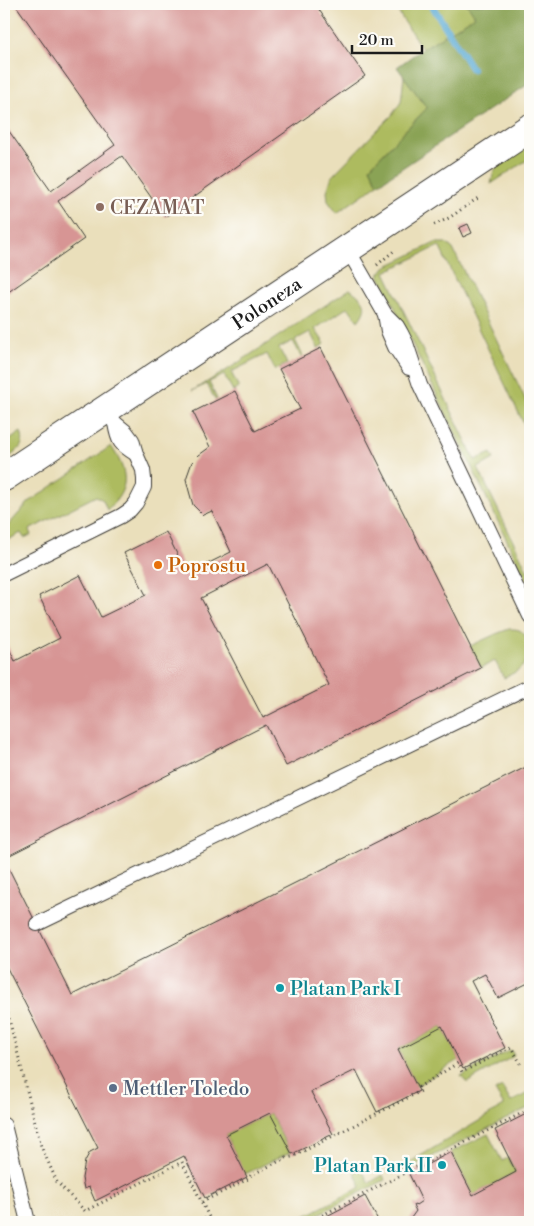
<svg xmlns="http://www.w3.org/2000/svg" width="534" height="1226" font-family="'Libre Bodoni',serif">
<rect width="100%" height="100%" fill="#fdfcf7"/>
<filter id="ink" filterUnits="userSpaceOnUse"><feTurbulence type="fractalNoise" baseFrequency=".02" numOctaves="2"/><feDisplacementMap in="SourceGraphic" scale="10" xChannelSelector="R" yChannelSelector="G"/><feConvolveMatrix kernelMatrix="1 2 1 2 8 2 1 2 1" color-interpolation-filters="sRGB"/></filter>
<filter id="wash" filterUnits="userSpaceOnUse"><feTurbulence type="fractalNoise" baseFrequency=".0096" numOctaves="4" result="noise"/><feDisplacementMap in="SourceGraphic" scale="20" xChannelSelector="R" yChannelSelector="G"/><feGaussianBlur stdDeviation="1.12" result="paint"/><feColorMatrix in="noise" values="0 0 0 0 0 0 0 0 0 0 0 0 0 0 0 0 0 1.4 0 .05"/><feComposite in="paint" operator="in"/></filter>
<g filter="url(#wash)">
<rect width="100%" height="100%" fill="#eadfbb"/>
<g fill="#adbb5e" stroke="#646c3d">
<path d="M393,4H467L476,16L422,49Z"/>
<path d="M404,76L427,108L370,167L378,184L337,213L328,201L327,191L332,176L392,115L401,102Z"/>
<path d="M530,144V158L491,184L494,171L498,166Z"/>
<path d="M435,243H446L453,249L530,409V437L439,246L385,272L475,460L491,453L494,459L478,468L530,576V588L379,275L385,267Z"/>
<path d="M350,289C363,299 371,305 358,321L348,307L315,329L325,344L318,348L310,332L295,340L303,356L301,357L293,341L279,348L287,364L275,370L267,354L231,372L239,388L233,391L224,375L209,382L217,399L215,400L207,384L192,391L227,370Z"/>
<path d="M21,432C27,447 15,453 4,460V444Z"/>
<path d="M111,446C128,472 131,488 107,510L103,500L96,496L29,530L31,535L24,538L21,533L4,542V530L29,502Z"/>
<path d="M509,629C514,629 518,629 521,631C532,640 530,659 521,668C517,672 509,675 504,678L495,661L481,668L470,646L496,634Z"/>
<path d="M442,1026L459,1060L416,1086L398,1049Z"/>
<path d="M511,1050L514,1056L468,1082H466L461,1076Z"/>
<path d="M502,1087L511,1102L530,1092V1107L398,1174L397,1171L400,1168L504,1106L495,1091Z"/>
<path d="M270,1113L290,1152L245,1174L226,1135Z"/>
<path d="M488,1134L502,1161L508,1158L516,1172L473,1195L451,1152Z"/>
<path d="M361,1168L369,1183L383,1175L385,1180L303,1222H298L297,1220L361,1187L354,1172Z"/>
</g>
<path fill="#8aa355" stroke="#536038" d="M467,4H530V83L378,184L370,167L427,108L397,67L422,49L475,16Z"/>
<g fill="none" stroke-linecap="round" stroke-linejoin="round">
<path stroke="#5aaad4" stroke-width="7" d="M431,4L472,69"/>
</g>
<g id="blocks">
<g fill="#d79594" fill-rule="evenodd">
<path d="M15,4H315L365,76L165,217L122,156L58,201L84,239L4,295V124L51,191L115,145Z"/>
<path d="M468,224L472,233L463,237L459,228Z"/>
<path d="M321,348L481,668L286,766L266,725L4,858V638L15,661L60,638L39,596L80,575L101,617L146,595L124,553L166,532L187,574L231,552L212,511L203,515L193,505L189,491L186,479L192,462L199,455L210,447L193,412L235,391L255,431L300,409L279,369ZM268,564L329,685L263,718L201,598Z"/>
<path d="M530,765V982L498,998L485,974L471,981L505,1048L463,1069L442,1026L398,1049L419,1091L377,1112L356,1070L311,1092L333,1134L292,1154L270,1113L226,1135L247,1177L205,1198L184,1156L95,1201L89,1187L84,1189L82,1178L85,1161L90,1152L98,1148L4,962V859L72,995Z"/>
<path d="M530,1112V1222H408L416,1211L413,1205L415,1204L416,1205L422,1201L409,1174L451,1152L473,1195L516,1172L495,1130Z"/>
<path d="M365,1196L379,1222H325L323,1218Z"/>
</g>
</g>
</g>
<g filter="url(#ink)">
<use href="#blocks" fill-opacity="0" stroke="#3b3934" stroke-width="1"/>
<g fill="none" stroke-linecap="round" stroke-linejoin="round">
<defs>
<g id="service">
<path d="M348,250L385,314L397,326L401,333L406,343L420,385L530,616"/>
<path d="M385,314L388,331L395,347L409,368"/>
<path d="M115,423C118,442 120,444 136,454"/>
<path d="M4,574L121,516L130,510L136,503L144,487V479L143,470L136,454L132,440L126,432L115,423L106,410"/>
<path d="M37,924L530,686"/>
<path d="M4,1125L28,1222"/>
</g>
<g id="minor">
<path id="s1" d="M4,477L530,128"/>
</g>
</defs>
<use href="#service" stroke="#3b3934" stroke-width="16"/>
<use href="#minor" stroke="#3b3934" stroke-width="30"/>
<g stroke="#3b3934" stroke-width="3" stroke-dasharray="1 4" stroke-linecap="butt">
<path d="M434,225L449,218L478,198"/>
<path d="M377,265L395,250"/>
<path d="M4,999L41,1146L57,1182L85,1211L182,1162L209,1217L198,1222"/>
<path d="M202,1202L248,1179L251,1175L286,1158L292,1157L421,1091L419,1087L458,1063L462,1072L511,1047L521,1064"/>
<path d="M309,1222L530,1109"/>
</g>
<use href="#service" stroke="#fff" stroke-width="14"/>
<use href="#minor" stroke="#fff" stroke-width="28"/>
</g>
</g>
<circle fill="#8d6e63" stroke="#fdfcf7" stroke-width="2" cx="100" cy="207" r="5"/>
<circle fill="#e8710a" stroke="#fdfcf7" stroke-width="2" cx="158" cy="565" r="5"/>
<g fill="#0f9aa8" stroke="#fdfcf7" stroke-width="2">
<circle cx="280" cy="988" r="5"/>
<circle cx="442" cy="1165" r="5"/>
</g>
<circle fill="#5c6f8a" stroke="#fdfcf7" stroke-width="2" cx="113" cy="1088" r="5"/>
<g text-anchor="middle" stroke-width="4.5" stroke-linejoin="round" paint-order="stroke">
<g font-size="19" fill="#785e54" stroke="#fdfcf7" text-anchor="start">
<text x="110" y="214">CEZAMAT</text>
</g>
<g font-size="19" fill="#1c1c1c" stroke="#fdfcf7">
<text dy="7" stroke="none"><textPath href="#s1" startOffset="315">Poloneza</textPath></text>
</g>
<g font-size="19" fill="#c56008" stroke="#fdfcf7" text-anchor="start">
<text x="168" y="572">Poprostu</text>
</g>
<g font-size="19" fill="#0d838f" stroke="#fdfcf7" text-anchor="start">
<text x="290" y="995">Platan Park I</text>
<text x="432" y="1172" text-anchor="end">Platan Park II</text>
</g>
<g font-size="19" fill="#4e5e75" stroke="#fdfcf7" text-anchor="start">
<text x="123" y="1095">Mettler Toledo</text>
</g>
</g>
<rect width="534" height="1226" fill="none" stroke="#fdfcf7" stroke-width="20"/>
<path d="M352 45v8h70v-8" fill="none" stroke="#1c1c1c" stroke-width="2.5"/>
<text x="359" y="45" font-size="15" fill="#1c1c1c" stroke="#fdfcf7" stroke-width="4" paint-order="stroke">20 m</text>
</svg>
